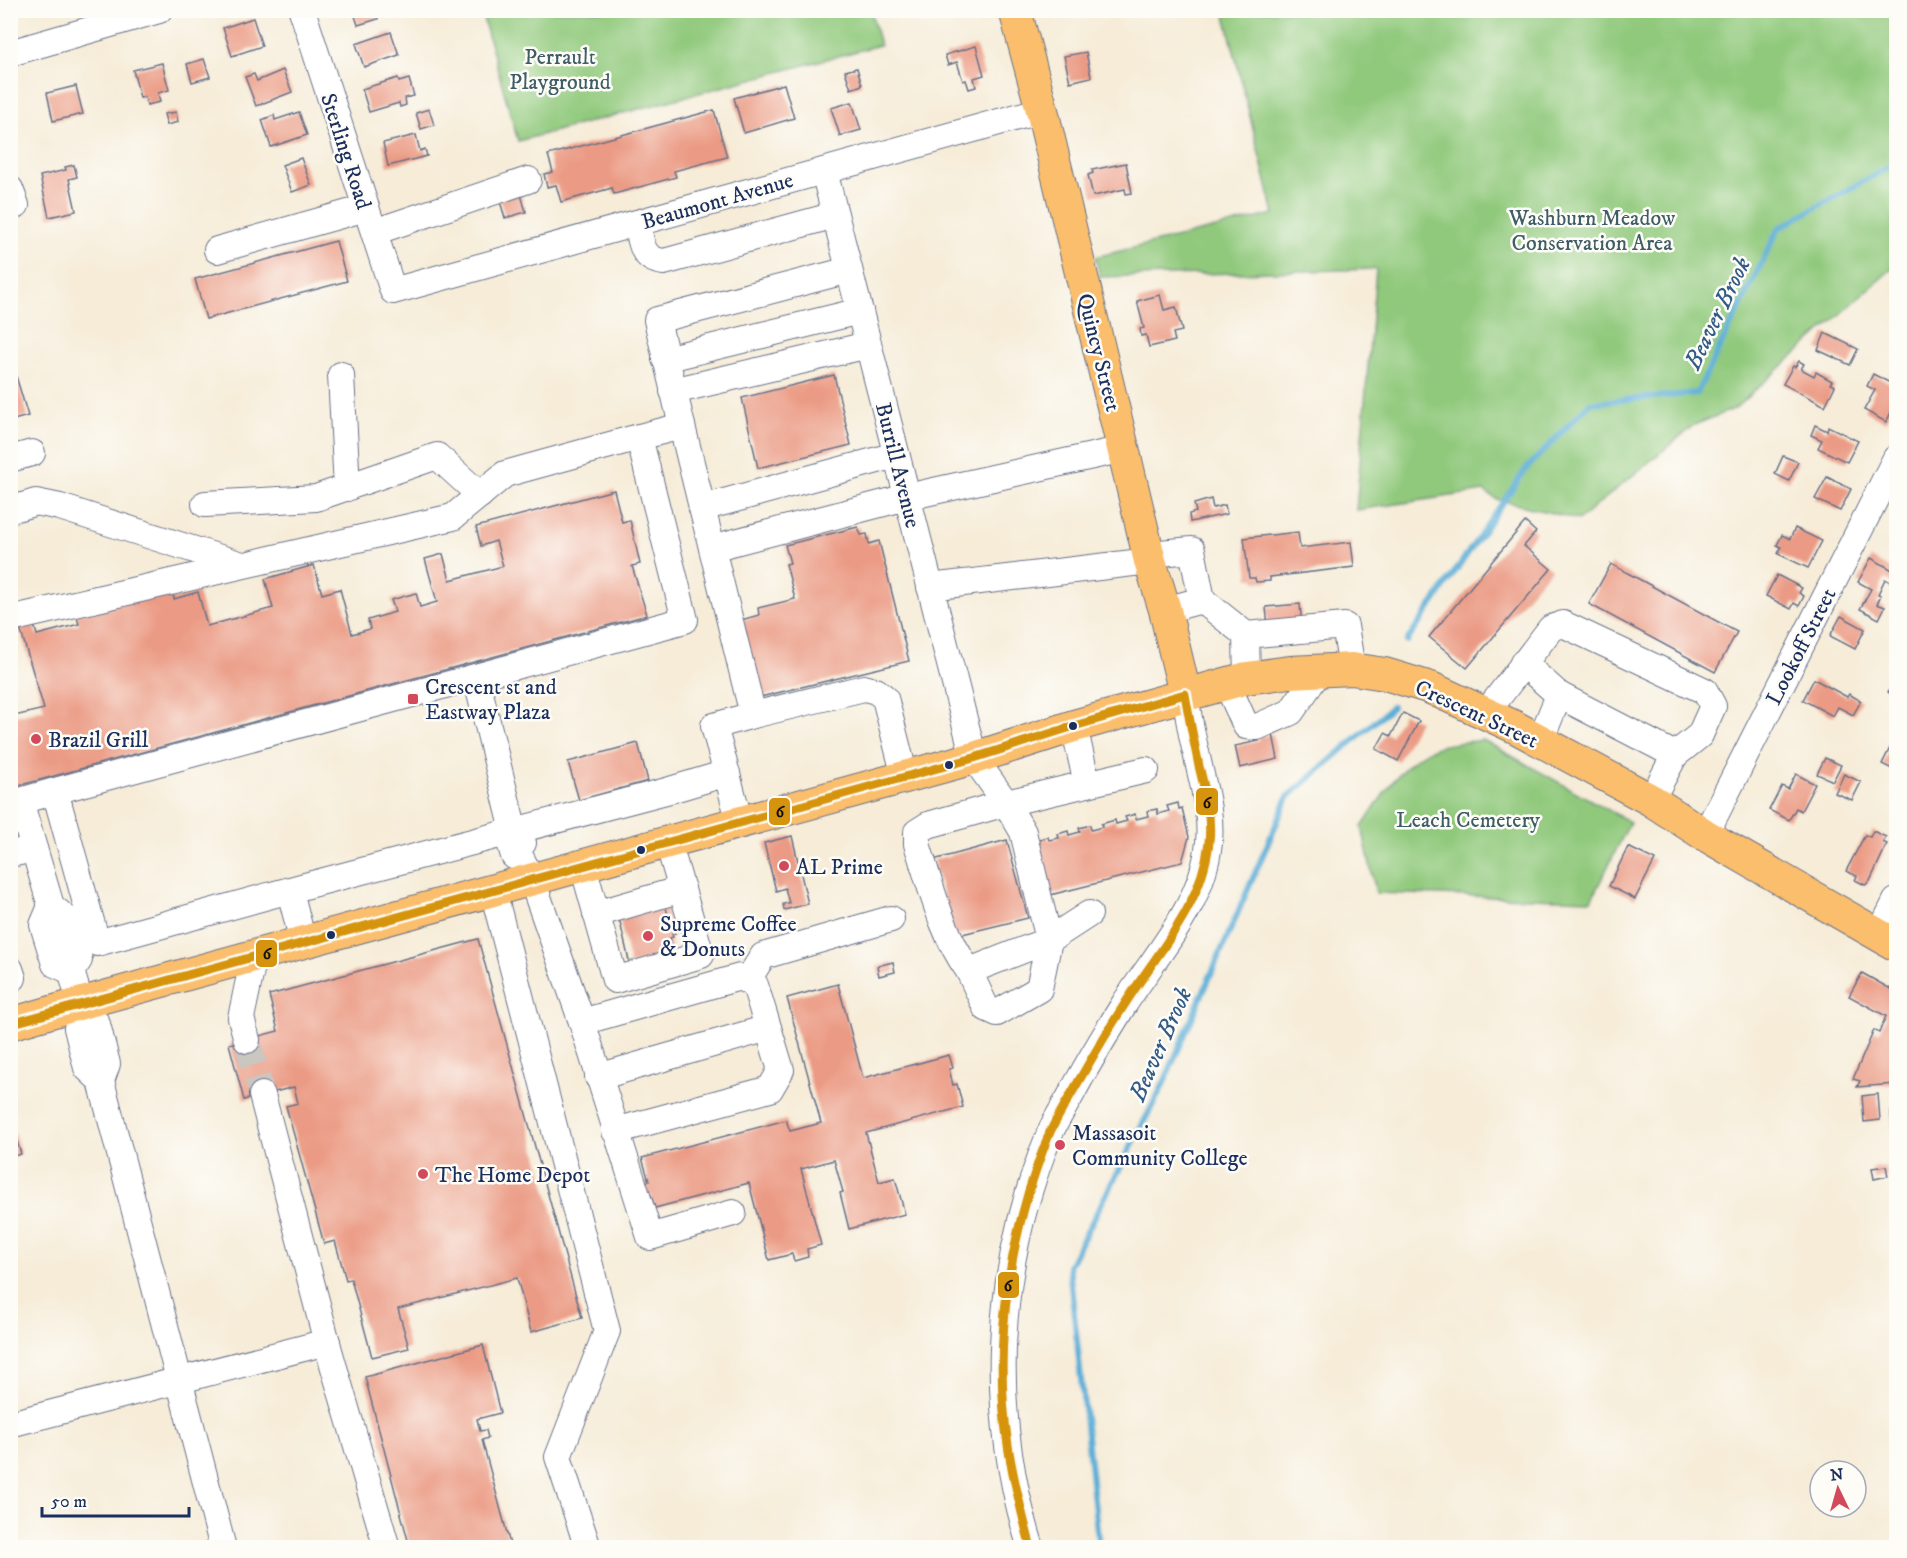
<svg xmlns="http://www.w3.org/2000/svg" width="1907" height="1558" font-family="'IM FELL DW Pica',serif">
<rect width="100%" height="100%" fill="#fdfcf7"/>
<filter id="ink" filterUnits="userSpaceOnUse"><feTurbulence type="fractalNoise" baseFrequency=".0167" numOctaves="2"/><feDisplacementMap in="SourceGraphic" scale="12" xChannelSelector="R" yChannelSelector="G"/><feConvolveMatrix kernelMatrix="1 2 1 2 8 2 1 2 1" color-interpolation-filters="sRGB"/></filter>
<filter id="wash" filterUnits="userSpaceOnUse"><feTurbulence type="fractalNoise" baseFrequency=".008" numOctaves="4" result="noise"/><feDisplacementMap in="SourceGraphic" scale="24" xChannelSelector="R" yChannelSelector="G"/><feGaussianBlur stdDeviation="1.35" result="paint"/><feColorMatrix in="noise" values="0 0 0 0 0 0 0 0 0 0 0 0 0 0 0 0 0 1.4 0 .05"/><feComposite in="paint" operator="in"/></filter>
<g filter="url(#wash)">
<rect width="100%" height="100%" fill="#f6ecd8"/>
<g fill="#90c97c" stroke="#567c6d" stroke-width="1.5">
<path d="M481,11H871L880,45L518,141Z"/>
<path d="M1224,11H1896V265L1734,409L1694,425L1579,520L1496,499L1484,491L1356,510L1376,269L1100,277L1095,257L1274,214Z"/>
<path d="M1483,740L1630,822L1591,900L1376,893L1362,827C1382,797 1401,760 1437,747C1451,743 1469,742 1483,740Z"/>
</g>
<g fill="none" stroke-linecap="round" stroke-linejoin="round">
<g stroke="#5caed7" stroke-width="6">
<path d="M1407,641L1526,469L1590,403L1697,393L1779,228L1896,163"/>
<path d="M1099,1548L1069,1266L1163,1085L1288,797L1392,707"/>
</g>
</g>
<g id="blocks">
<g fill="#eb9b85">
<path d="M353,10H376L378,19L358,25Z"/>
<path d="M930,10H963V11L932,19Z"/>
<path d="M253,18L262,46L232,56L223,28Z"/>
<path d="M391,32L399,55L364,67L356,44Z"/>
<path d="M976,46L984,75L974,78L976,87L969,89L966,80L963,81L957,62L948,65L945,55Z"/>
<path d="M1086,52L1091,77L1070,82L1064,56Z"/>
<path d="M204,59L210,77L192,82L187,64Z"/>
<path d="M162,63L169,90L158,93L160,102L147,105L145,97L140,98L133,70Z"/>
<path d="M857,68L862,85L851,89L845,71Z"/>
<path d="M283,70L292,92L256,106L245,77L254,74L257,81Z"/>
<path d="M398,78L399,82L409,79L414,96L405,98L406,105L400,107L399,103L369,112L362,89Z"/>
<path d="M784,84L794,118L744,133L734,98Z"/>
<path d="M76,86L83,114L53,121L47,93Z"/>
<path d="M852,102L861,130L840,136L831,108Z"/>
<path d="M429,109L434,125L421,129L416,113Z"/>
<path d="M714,110L727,157L674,171L676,177L614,194L612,188L561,202L556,185L547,187L544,174L553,172L548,155Z"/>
<path d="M176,112L178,122L167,125L164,114Z"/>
<path d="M299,112L307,135L271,147L262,120L274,115L275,120Z"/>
<path d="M416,135L420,151L425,149L427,156L388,166L383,143Z"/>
<path d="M301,158L311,185L292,192L282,165Z"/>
<path d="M1126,163L1132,193L1126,194L1125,189L1093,196L1088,175L1093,173L1092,170Z"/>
<path d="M74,165L77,177L69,179L76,211L49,217L40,176L66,170L65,167Z"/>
<path d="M520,191L526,212L505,218L499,198Z"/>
<path d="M336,241L347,281L206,319L195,279Z"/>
<path d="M1160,295L1164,310L1176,307L1182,331L1173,333L1175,341L1149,347L1146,335L1141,336L1140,329L1144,328L1137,301Z"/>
<path d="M1825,333L1858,349L1850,365L1818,350Z"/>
<path d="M10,356L28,416L10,421Z"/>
<path d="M1799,361L1804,364L1801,369L1814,376L1816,372L1832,381L1830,384L1835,386L1825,406L1783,384L1793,366L1795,367Z"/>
<path d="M1873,374L1896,386V403L1886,422L1864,410L1875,390L1867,386Z"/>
<path d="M834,375L851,445L758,468L742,398Z"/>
<path d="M1815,425L1827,431L1828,426L1858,441L1847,462L1818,448L1822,440L1811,435Z"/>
<path d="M1783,456L1798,462L1789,481L1775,474Z"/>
<path d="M1827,477L1851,489L1840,511L1815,499Z"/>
<path d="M614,490L622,522L630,520L640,564L632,566L647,615L10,788V717L44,709L19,625L33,621L37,635L79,624L76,614L171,588L174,599L198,592L207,626L273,608L265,579L314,565L322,594L340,589L352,634L370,629L368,620L395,612L391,600L416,593L420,607L437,602L425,559L443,554L450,580L503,566L496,541L481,546L476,527Z"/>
<path d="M1211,499L1213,508L1225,505L1227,514L1190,522L1189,514L1196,512L1194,504Z"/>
<path d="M1525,522L1536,532L1524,546L1551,569L1467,668L1429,637Z"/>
<path d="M858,527L861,535L867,534L869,544L879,541L909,661L756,698L741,620L759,615L758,608L795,599L786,564L790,563L785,545Z"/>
<path d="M1795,528L1822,541L1808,568L1778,554L1781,547L1777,545L1782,535L1790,539Z"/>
<path d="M1298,532L1300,548L1351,542L1354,567L1270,577V581L1256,582L1255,578H1249L1244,538Z"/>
<path d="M1871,558L1896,572V585L1885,579L1878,594L1881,595L1877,604L1885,607L1879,619L1860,609L1871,589L1858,582Z"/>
<path d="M1611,564L1737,632L1715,672L1589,604Z"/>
<path d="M1777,575L1802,588L1799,593L1804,596L1799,606L1794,603L1791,609L1766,596Z"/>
<path d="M1300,604L1302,626L1268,628L1266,607Z"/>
<path d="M1841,616L1865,629L1855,649L1830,636Z"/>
<path d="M1814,679L1847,697L1849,694L1861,701L1853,715L1838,707L1833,716L1803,700Z"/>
<path d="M1893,682L1896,683V697L1888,692Z"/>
<path d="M1403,713L1419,721L1398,761L1376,749L1385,733L1391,736Z"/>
<path d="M1273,734L1278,759L1240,768L1235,746L1259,741V737Z"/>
<path d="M1896,736V771L1882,764Z"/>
<path d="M638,743L648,781L579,800L568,762Z"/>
<path d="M1825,758L1841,765L1833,781L1817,774Z"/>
<path d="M1796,774L1815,784L1801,811L1796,808L1789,820L1769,810L1782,786L1788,789Z"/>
<path d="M1844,774L1861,782L1852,800L1835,793Z"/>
<path d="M1178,803L1179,809L1182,808L1189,837L1182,862L1050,895L1037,844L1040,843L1039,839L1048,837L1049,840L1059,838L1058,834L1068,831L1069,835L1080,832L1079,828L1090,825L1091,830L1102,827L1101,824L1115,820L1116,824L1127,821L1125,817L1135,814L1136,819L1148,816L1147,811L1157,809L1158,814L1169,811L1167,806Z"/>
<path d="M1873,831L1886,837L1883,842L1887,844L1870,881L1865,885L1855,880L1857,876L1846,871L1865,835L1870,837Z"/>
<path d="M792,836L808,904L784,910L783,904L789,903L785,888L776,891L764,843Z"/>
<path d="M1007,840L1028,918L954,936L933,860Z"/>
<path d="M1628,847L1655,860L1635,899L1609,886Z"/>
<path d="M666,907L670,925L673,924L675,933L672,934L673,937L670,938L674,954L630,965L619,918Z"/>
<path d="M478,939L582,1318L531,1332L517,1278L398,1309L409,1348L372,1357L351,1279L346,1280L335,1241L324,1244L286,1106L298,1103L294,1087L244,1100L229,1044L278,1031L269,995Z"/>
<path d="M893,962L895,972L879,976L877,966Z"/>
<path d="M1862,973L1896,992V1084L1857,1087L1860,1081L1853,1079L1874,1030L1879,1033L1886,1016L1849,996Z"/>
<path d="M838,984L863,1078L949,1055L953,1068L949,1069L953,1085L957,1084L963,1107L866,1133L879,1182L895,1178L905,1214L849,1229L840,1193L843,1192L834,1160L801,1169L821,1245L807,1249L808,1257L794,1261L792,1254L769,1260L749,1183L655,1208L651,1195L643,1197L640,1184L649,1181L642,1158L786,1120L790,1131L821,1123L787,998Z"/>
<path d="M1878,1094L1880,1120L1864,1122L1862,1096Z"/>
<path d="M1891,1112H1896V1138L1894,1139Z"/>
<path d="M10,1118L21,1154L10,1157Z"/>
<path d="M1886,1166L1888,1176L1874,1179L1872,1168Z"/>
<path d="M483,1345L500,1413L477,1419L480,1431L486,1430L488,1438L482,1440L511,1548H410L365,1377Z"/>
</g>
</g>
</g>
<g filter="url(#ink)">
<use href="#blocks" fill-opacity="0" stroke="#687189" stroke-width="1.5"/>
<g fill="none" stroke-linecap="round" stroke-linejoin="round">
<path stroke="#cac6c0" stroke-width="26" stroke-dasharray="26 13" stroke-linecap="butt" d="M247,1040L262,1095"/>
<defs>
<g id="minor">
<path d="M302,10L393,291L1042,110"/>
<path d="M10,53L159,10"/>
<path d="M824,171L974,758L1006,803L1023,832L1049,940L969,971C942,934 931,887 917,844V832L928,825L1006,803L1146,770"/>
<path d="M10,189L16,205"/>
<path d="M637,223C642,242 640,259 664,262L835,215"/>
<path d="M374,232L528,180"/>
<path d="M217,250L366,208"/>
<path d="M665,359L860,311"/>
<path d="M341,375L347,488"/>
<path d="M673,391L868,345"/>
<path d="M682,426L657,320L849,270"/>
<path d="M10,459L32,453"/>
<path d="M205,504L316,498L437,456L480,495"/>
<path d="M702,508L896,455"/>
<path d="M10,510L36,502L60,507L242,565"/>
<path d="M712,548L907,497L1124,449"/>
<path d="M1149,554L1192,550L1202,600L1165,610"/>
<path d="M930,587L1150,561"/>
<path d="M1202,600L1246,635"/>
<path d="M10,619L453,517L505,474L639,437"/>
<path d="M1523,663L1559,695"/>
<path d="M476,677L514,831L520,834L523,843"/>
<path d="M1247,678L1246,635L1345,626L1352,669"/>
<path d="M1227,684L1246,726L1257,727L1291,712L1320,670"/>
<path d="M1486,713L1551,628L1563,624L1705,691L1713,706L1700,735L1675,755"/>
<path d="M753,715L864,688L876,691L885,698L905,777"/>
<path d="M1074,726L1087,784"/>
<path d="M1540,741L1559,695L1675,755L1651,800"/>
<path d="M727,773L670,790L301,887L97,943L55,791L685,620L639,437L682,426L753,715L714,726L740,823"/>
<path d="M55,791L20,801L51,906L68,920L79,960L71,971"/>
<path d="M514,831L508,836L514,856L522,860L532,880L582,1022L650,1237L733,1213"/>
<path d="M1705,835L1896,458"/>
<path d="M10,854L34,849"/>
<path d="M583,866L615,980L701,955L668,842"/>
<path d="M290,891L303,942"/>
<path d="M493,891L607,1331L558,1457L588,1548"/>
<path d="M51,906L43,925L55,964L71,971L85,1018L97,1024L107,1064L101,1081L223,1548"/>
<path d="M596,914L682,889"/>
<path d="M1879,935L1896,901"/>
<path d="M10,969L13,978L10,979"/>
<path d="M969,971L986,1008L997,1013L1039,989L1049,940L1089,914"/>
<path d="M747,981L763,956L891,919"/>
<path d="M85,1018L77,1028L87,1068L101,1081"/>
<path d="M582,1022L740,977L755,985L781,1070L770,1089L615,1131"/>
<path d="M247,1040L241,1018L254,956"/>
<path d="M598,1077L768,1028"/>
<path d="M262,1095L330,1354L387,1548"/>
<path d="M10,1424L327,1342"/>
<path d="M1031,1548C987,1409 995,1267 1050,1133C1056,1119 1065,1106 1072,1093C1088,1063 1105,1035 1123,1006C1155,955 1203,906 1209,842C1212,812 1202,782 1196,752C1191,733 1188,714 1185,694"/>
</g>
<g id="major">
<path d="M1015,10L1042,110L1150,561L1165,610L1185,694"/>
<path d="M10,1024L82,1003L974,758L1074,726L1247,678L1290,672L1352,669L1385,674L1431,688L1515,727L1651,800L1705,835L1896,945"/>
</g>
</defs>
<use href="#minor" stroke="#687189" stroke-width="28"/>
<use href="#major" stroke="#687189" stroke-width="34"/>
<use href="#minor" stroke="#fff" stroke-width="26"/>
<use href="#major" stroke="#fabe6d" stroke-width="32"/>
<defs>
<path id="bus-1" d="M10,1024L974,758L1074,726L1185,694C1189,718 1194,742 1199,766C1205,790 1212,816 1209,842C1202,908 1154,956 1121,1010C1103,1038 1087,1067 1070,1096C1063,1108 1056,1120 1050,1132C1010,1229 992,1341 1008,1445C1013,1480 1022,1514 1031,1548"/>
</defs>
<use href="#bus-1" stroke="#fdfcf7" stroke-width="14"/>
<use href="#bus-1" stroke="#d6940e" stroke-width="9"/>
</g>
</g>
<g fill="#d1495b" stroke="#fdfcf7" stroke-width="2">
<rect x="407" y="693" width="12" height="12" rx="3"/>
<circle cx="36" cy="739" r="6"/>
<circle cx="784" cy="866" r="6"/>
<circle cx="648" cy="936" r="6"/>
<circle cx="1060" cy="1145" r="6"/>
<circle cx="423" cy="1174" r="6"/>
</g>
<g fill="#1b2f5e" stroke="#fdfcf7" stroke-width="2">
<circle cx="1073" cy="726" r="5"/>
<circle cx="949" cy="765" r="5"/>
<circle cx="641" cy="850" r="5"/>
<circle cx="331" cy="935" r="5"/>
</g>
<g text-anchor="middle" stroke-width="5" stroke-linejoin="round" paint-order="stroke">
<g font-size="22" fill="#3e5d67" stroke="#fdfcf7">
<text x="560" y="64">Perrault<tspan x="560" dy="25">Playground</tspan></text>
<text x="1592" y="225">Washburn Meadow<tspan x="1592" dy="25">Conservation Area</tspan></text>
<text x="1468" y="827">Leach Cemetery</text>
</g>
<g font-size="22" fill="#1b2f5e" stroke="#fdfcf7">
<text transform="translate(347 151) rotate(72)" y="8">Sterling Road</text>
<text transform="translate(717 200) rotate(-16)" y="8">Beaumont Avenue</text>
<text transform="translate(1100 352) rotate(76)" y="8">Quincy Street</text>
<text transform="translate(899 465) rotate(76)" y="8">Burrill Avenue</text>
<text transform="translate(1800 646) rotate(-63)" y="8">Lookoff Street</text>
<text transform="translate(1477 713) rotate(25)" y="8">Crescent Street</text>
</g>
<g font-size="22" fill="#1b2f5e" stroke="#fdfcf7" text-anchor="start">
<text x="425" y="694">Crescent st and<tspan x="425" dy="25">Eastway Plaza</tspan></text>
<text x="48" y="747">Brazil Grill</text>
<text x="796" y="874">AL Prime</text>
<text x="660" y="931">Supreme Coffee<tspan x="660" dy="25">&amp; Donuts</tspan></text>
<text x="1072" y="1140">Massasoit<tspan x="1072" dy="25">Community College</tspan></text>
<text x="435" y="1182">The Home Depot</text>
</g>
<g font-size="24" font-style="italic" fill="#325b88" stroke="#fdfcf7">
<text transform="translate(1717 313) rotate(-64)" y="8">Beaver Brook</text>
<text transform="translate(1160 1044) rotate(-66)" y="8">Beaver Brook</text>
</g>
</g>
<g stroke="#fdfcf7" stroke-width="2">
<rect x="1195" y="787" width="24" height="29" rx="6" fill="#d6940e"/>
<rect x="768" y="797" width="23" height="29" rx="6" fill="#d6940e"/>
<rect x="255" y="939" width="23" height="29" rx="6" fill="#d6940e"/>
<rect x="997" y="1271" width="23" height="28" rx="6" fill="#d6940e"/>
</g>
<g font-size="16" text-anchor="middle" font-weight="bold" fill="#111">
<text x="1207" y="808">6</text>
<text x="780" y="817">6</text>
<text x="267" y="959">6</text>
<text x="1008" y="1291">6</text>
</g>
<rect width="1907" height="1558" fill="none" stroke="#fdfcf7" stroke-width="36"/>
<g transform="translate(1838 1489) rotate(355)"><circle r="28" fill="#fdfcf7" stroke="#a3aaba" stroke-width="1.5"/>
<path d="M0-4.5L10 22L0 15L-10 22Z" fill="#d1495b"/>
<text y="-9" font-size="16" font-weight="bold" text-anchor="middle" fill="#1b2f5e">N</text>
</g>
<path d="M42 1507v9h147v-9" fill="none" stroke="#1b2f5e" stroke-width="3"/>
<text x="51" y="1507" font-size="18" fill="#1b2f5e" stroke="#fdfcf7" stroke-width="4.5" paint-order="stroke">50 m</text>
</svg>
